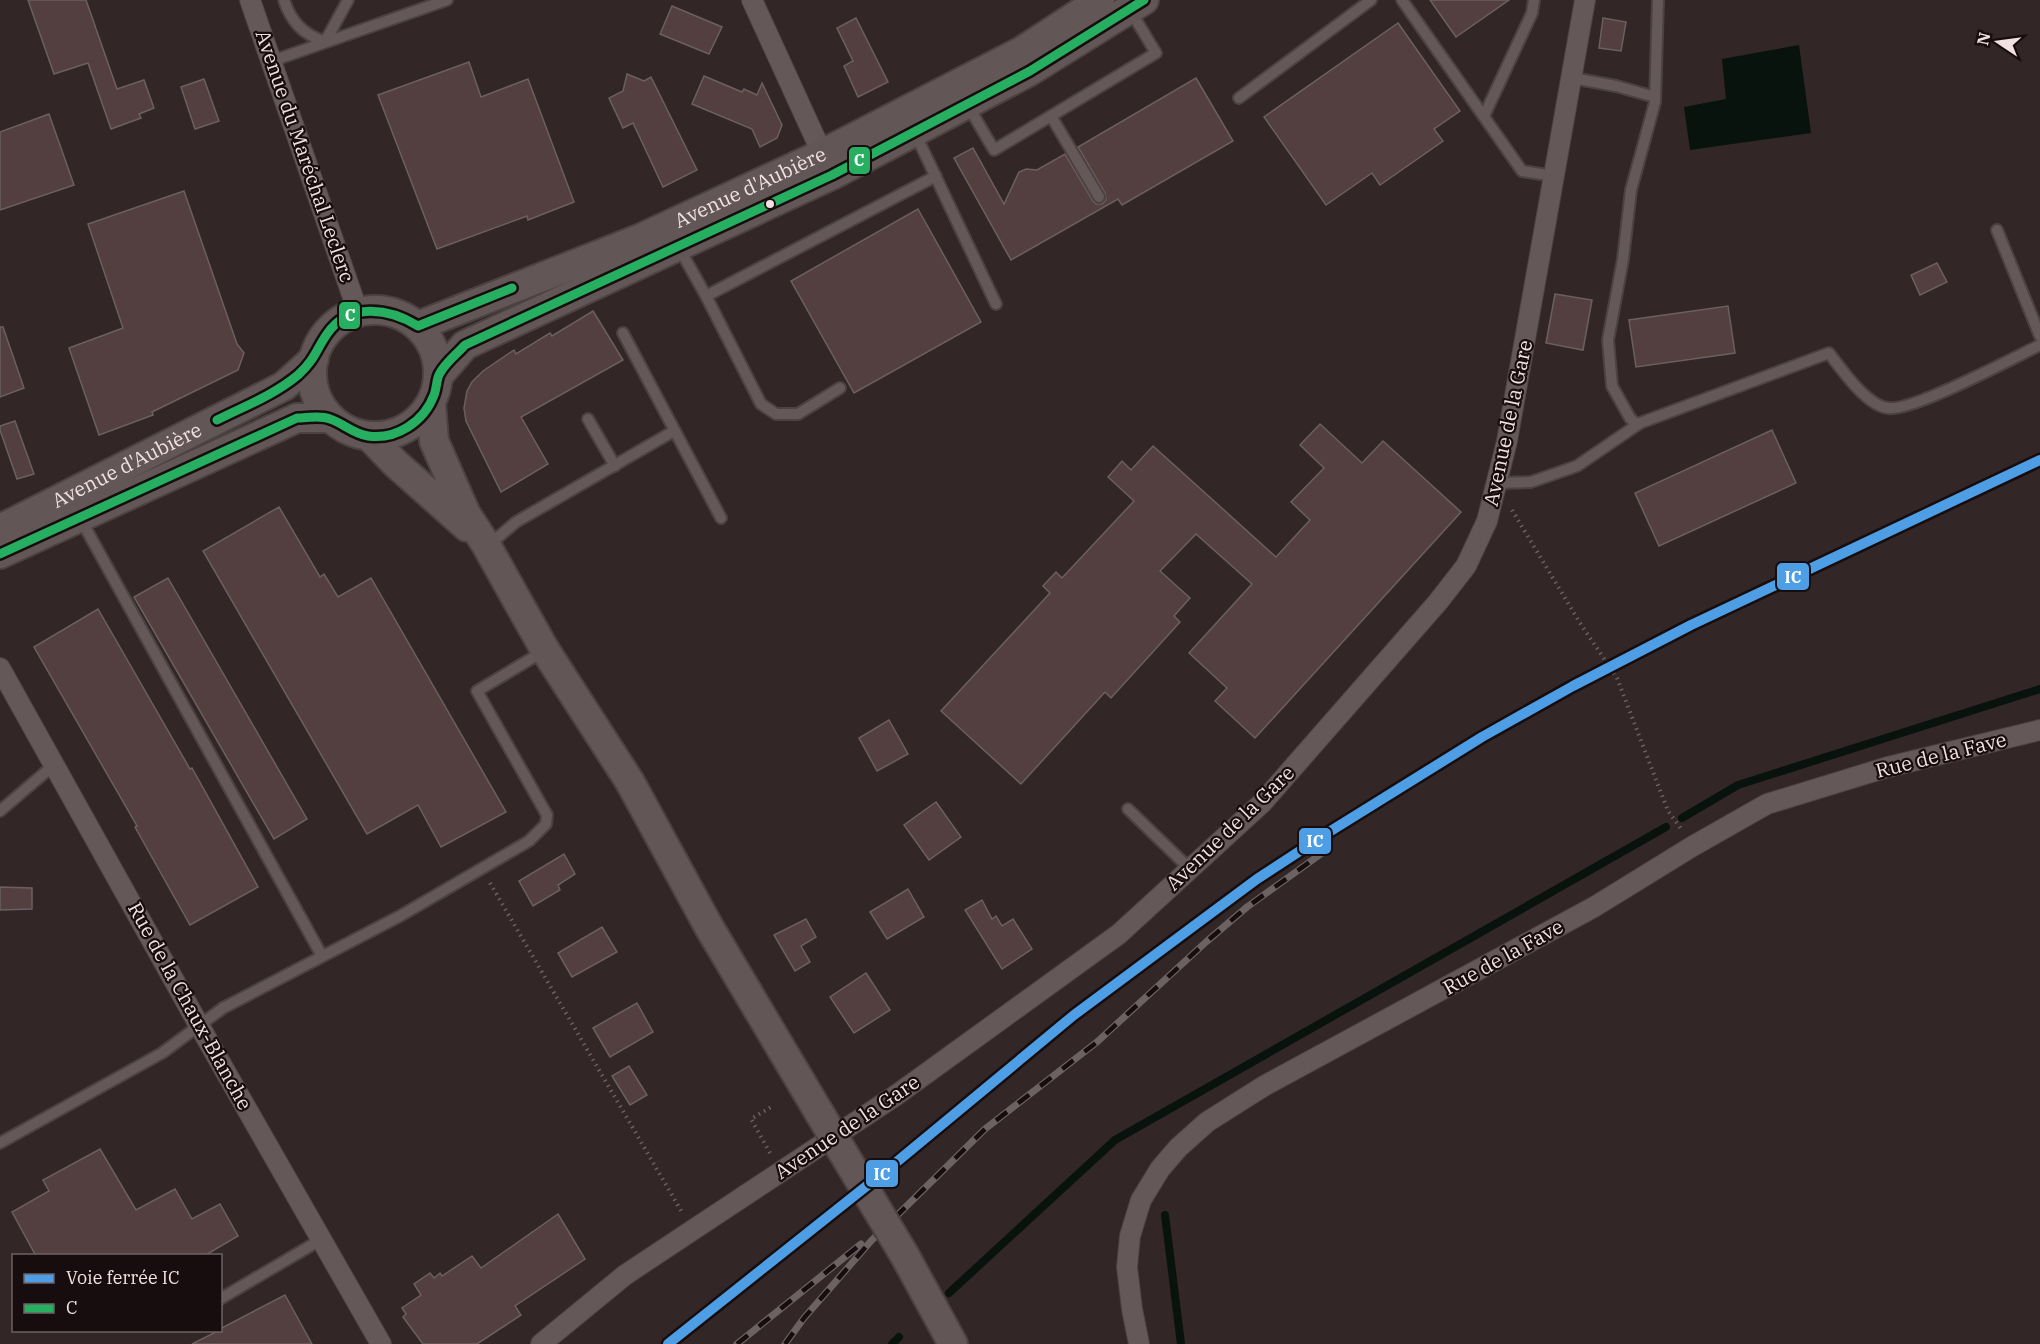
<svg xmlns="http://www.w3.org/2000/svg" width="2040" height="1344" font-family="'IBM Plex Serif',serif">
<rect width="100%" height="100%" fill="#322626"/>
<path fill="#09130d" d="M1799,45L1811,133L1690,150L1684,107L1726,99L1722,59Z"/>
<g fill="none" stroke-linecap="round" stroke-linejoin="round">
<g stroke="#09130d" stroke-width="8">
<path d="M1682,818L1738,785L2040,689"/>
<path d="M1165,1215L1181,1344"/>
<path d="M949,1293L1115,1140L1666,827"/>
<path d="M892,1344L899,1337"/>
</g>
</g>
<g fill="#533e40" stroke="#6b6060" stroke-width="1.5">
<path d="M28,0H86L117,89L144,80L154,108L139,114L141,118L111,129L88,63L54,74Z"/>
<path d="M1430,0H1509L1456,37Z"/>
<path d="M672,6L722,27L709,54L660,34Z"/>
<path d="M856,18L888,82L858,97L844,66L853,61L837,28Z"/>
<path d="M1603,18L1626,22L1621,51L1599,48Z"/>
<path d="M1398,23L1460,111L1434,129L1443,141L1380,185L1372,173L1326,205L1264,117Z"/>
<path d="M469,62L481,97L528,79L574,202L528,220L527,216L437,249L378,95Z"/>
<path d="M627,74L644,81L651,77L697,170L663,187L633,123L623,128L609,98L623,91Z"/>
<path d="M704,76L742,92L744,89L757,95L762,83L782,125L777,138L760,147L752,129L692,104Z"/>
<path d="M1196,78L1233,141L1122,205L1118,199L1011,260L954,158L973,148L1004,204L1019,172L1026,169L1037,170L1065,154L1093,201L1096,204H1102L1106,200L1105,193L1078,147Z"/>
<path d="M204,79L219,121L195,129L181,87Z"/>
<path d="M49,114L74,185L0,210V132Z"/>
<path d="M184,191L237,344L244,353L238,370L152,412L153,415L99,435L69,348L123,328L88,224Z"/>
<path d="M918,209L981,322L854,393L791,281Z"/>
<path d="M1937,263L1947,282L1920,295L1911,275Z"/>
<path d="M1555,294L1592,300L1583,350L1546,343Z"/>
<path d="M1728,306L1735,353L1636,367L1629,320Z"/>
<path d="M593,311L623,360L521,417L548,464L501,492L466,421L464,408L467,391L472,382L483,371L514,350L516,354L550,333L552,336Z"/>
<path d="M0,327H3L24,388L0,397Z"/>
<path d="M15,421L34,474L17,479L0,430V426Z"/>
<path d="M1320,424L1362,463L1383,441L1461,512L1255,738L1215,701L1227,688L1189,653L1252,584L1196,534L1160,571L1190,598L1174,616L1180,622L1111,698L1105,692L1021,784L941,711L1050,593L1043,586L1056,572L1062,578L1134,501L1108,477L1122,461L1131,470L1153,446L1276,557L1310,520L1291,502L1324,468L1300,445Z"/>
<path d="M1772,430L1796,483L1659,546L1635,493Z"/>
<path d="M279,507L320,577L324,574L338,597L371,578L506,812L441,847L418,805L367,834L203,551Z"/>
<path d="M168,578L307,819L274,839L134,597Z"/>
<path d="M98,609L190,769L192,768L258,887L190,925L135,827L137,826L34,647Z"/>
<path d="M889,720L908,754L877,771L859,738Z"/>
<path d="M936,802L961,837L929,860L904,825Z"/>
<path d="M564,854L575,874L558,885L560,890L533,906L519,881Z"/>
<path d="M0,887L32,888V909L0,910Z"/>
<path d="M908,889L924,917L887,939L870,912Z"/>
<path d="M982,900L992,919L996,916L1002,926L1013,919L1032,949L1002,969L965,910Z"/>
<path d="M806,919L816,937L801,946L810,962L795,971L774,935Z"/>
<path d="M602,927L617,952L572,977L558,953Z"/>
<path d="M866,973L890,1010L854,1033L830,997Z"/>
<path d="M637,1003L653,1032L610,1057L593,1028Z"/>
<path d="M629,1066L647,1095L630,1105L612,1076Z"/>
<path d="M100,1149L136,1210L175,1189L192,1219L220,1204L238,1236L204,1256H36L12,1212L49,1191L43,1180Z"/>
<path d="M558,1214L585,1259L515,1306L521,1315L477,1344H423L403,1317L406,1314L402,1308L421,1295L414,1284L430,1273L434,1278L440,1273L442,1276L472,1256L481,1268Z"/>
<path d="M285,1295L312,1344H192L220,1330V1329Z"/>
</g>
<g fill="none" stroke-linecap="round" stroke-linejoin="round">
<defs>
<g id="service">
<path d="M284,0C291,22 303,34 325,42L348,0"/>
<path d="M1402,0L1522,171L1554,176"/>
<path d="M272,61L447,0"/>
<path d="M1572,78L1616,86L1655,97"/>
<path d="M1239,98L1371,0"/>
<path d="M967,104L994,150L1156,53L1130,10"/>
<path d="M1051,116L1099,197"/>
<path d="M1484,116L1532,13L1534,0"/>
<path d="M915,133L996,304"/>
<path d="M1997,230L2040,336"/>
<path d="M678,246L706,296"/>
<path d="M623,333L721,518"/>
<path d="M840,388L798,414H776L761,404L706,296L936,176"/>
<path d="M588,419L615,466"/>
<path d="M1637,425L1630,418L1612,386L1608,340L1623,259L1631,190L1655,102L1658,0"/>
<path d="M1497,483L1531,482L1577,466L1640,423L1829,353C1841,369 1867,406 1888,408C1912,412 2013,358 2040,345"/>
<path d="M80,518L322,956"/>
<path d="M485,543L496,539L516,522L674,431"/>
<path d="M1128,809L1190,869"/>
<path d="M0,811L55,764"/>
<path d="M0,1143L162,1053L223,1008L400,916L529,841L546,824L547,815L477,691L544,651"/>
<path d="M220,1299L322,1239"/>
</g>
<g id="minor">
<path d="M250,0L358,312"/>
<path d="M752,0L827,164"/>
<path d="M0,668L200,1027L381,1344"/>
<path d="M541,1344L625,1275L895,1096L1119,934L1262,803L1438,602L1466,566L1487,521L1507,441L1585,0"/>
<path d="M1139,1344L1132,1309L1127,1267L1130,1236L1141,1200L1160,1169L1178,1148L1207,1122L1264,1086L1594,907L1693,846L1767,804L1888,767L2040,730"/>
</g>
<g id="secondary">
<circle cx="375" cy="373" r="63"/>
<path id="s1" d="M418,326L639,239L822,154L1022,51L1100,0"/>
<path d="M439,375L465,345L832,175L1030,71L1144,0"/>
<path d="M431,404L434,441L466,514L485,543L545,650L630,782L709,927L820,1114"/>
<path d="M369,436L395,463L467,527"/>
<path id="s2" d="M0,529L284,386L314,359"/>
<path d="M0,554L297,418H331"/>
<path d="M905,1256L953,1344"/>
</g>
</defs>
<use href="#service" stroke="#4c4242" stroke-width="14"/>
<use href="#minor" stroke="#4c4242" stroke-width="22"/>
<use href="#secondary" stroke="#4c4242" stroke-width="32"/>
<g stroke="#6a6162" stroke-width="4" stroke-dasharray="1.5 4.5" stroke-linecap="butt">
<path d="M1512,510L1580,623L1617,678L1668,811L1682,830"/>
<path d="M490,883L683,1214"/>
<path d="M770,1153L751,1119L771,1107"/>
</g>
<use href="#service" stroke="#645859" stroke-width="10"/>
<use href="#minor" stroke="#645859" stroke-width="20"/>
<use href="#secondary" stroke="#635657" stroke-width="28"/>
<defs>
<g id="rail">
<path d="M737,1344L861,1244"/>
<path d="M785,1344L804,1318L871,1241L985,1129L1097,1042L1206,942L1247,907L1325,851"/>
</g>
</defs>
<use href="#rail" stroke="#6c6263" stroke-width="7"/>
<use href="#rail" stroke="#180d0e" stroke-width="4.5" stroke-dasharray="14" stroke-linecap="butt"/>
<defs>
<path id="secondary-bridge" d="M820,1114L905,1256"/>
</defs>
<use href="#secondary-bridge" stroke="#4c4242" stroke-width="32" stroke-linecap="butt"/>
<use href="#secondary-bridge" stroke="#635657" stroke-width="28"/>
<defs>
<g id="bus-1">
<path d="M217,420C245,406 274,395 298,375C314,361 316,350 327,334C349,302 389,308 418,326L512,288"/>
<path d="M0,554L297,418C307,418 320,415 330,419C343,423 353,434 368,436C396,440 424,422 434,395C437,388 436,379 440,373C446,362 457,354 465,345L832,175L1030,71L1144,0"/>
</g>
</defs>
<use href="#bus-1" stroke="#180d0e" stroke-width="14"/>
<use href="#bus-1" stroke="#26ae61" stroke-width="9"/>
<defs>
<path id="rail-1" d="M668,1344L893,1165L1074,1015L1257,879L1329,832L1482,737L1573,686L1691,625L2040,460"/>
</defs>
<use href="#rail-1" stroke="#180d0e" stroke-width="15"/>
<use href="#rail-1" stroke="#4d9ee5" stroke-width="10"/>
</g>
<circle fill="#f2e1e2" stroke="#180d0e" stroke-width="2" cx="770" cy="204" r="5"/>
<g text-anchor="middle" stroke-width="4.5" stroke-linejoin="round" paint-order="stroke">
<g font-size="20" fill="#f2e1e2" stroke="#180d0e">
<text transform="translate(305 156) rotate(71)" y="7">Avenue du Maréchal Leclerc</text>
<text dy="7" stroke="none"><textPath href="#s1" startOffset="360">Avenue d'Aubière</textPath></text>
<text transform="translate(1508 423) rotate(-78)" y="7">Avenue de la Gare</text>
<text dy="7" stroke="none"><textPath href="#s2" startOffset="142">Avenue d'Aubière</textPath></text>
<text transform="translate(1941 755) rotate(-14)" y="7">Rue de la Fave</text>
<text transform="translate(1230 828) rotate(-44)" y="7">Avenue de la Gare</text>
<text transform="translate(1503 957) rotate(-29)" y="7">Rue de la Fave</text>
<text transform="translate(190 1006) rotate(61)" y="7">Rue de la Chaux-Blanche</text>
<text transform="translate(847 1127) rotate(-34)" y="7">Avenue de la Gare</text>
</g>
</g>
<g stroke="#180d0e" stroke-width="2">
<rect x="848" y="146" width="23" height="29" rx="6" fill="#26ae61"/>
<rect x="338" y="301" width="23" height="29" rx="6" fill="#26ae61"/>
<rect x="1776" y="562" width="34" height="29" rx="6" fill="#4d9ee5"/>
<rect x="1298" y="827" width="34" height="28" rx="6" fill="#4d9ee5"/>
<rect x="865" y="1159" width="34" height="29" rx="6" fill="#4d9ee5"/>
</g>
<g font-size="16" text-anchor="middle" font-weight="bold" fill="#fff">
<text x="859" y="166">C</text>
<text x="350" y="321">C</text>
<text x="1793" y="583">IC</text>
<text x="1315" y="847">IC</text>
<text x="882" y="1180">IC</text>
</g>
<rect x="12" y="1254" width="210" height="78" fill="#180d0e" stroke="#6f6263" stroke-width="1.5"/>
<rect x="24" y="1274" width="30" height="9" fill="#4d9ee5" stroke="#6f6263" stroke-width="1.5"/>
<text x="66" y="1284" font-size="18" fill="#f2e1e2">Voie ferrée IC</text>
<rect x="24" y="1304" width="30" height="9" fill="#26ae61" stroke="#6f6263" stroke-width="1.5"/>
<text x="66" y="1314" font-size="18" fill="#f2e1e2">C</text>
<g transform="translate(1998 42) rotate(283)" stroke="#180d0e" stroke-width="4.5" paint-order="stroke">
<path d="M0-4.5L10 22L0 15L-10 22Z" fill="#f2e1e2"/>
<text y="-9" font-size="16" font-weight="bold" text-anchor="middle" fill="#f2e1e2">N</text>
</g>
</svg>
